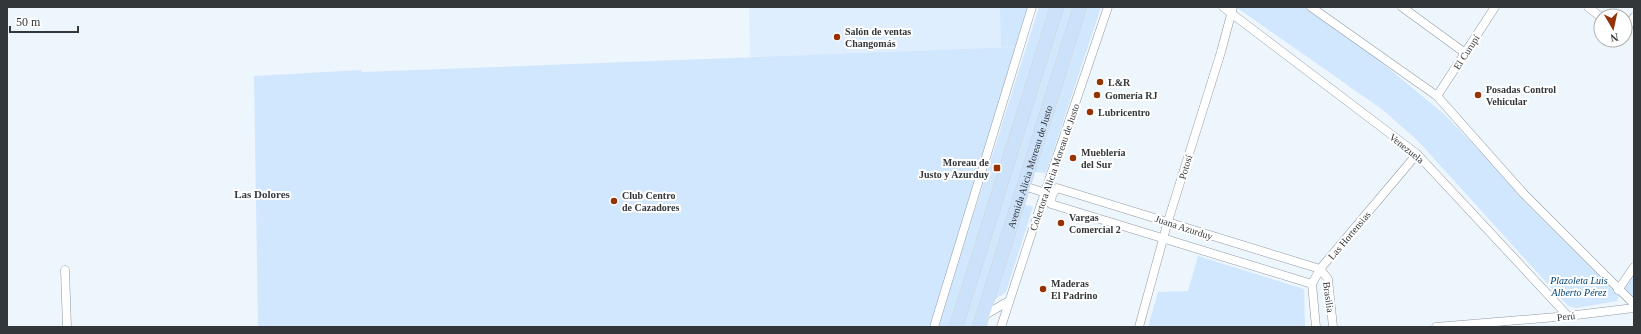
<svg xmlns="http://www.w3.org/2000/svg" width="1641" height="334" font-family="Georgia,serif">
<rect width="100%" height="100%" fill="#edf5fd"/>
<path fill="#dfeefe" d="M749,7H1027L1016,49L750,57Z"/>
<g fill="#d0e7fe">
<path d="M1000,7H1029L1018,46L1001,47Z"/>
<path d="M1039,7H1053L953,327H938Z"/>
<path d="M1064,7H1078L974,327H961Z"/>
<path d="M1087,7H1101L1046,173L1035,172Z"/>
<path d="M1236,7H1306L1342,30L1444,114L1619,295L1617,301L1576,308L1567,305L1418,141L1383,110Z"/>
<path d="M1020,47L934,327H258L254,76L362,70V72Z"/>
<path d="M1024,204L1033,207L1006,292L991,302Z"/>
<path d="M1198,256L1304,289L1305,327H1148L1158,292L1188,291Z"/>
<path d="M1634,262V298L1617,286Z"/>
</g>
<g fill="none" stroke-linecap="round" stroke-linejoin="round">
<defs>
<g id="minor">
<path d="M1223,7L1417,154L1568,316"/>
<path d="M1311,7L1437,96L1524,194L1634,304"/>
<path d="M1402,7L1465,53"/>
<path d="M1588,7L1601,17"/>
<path d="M1625,27L1629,25L1634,17"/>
<path d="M1437,96L1495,7"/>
<path d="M1024,186L1049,194"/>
<path d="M65,270L67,327"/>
<path d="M1312,284L1051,204L1052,195L1057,188L1320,269L1328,279L1333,327"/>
<path d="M1618,290L1634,267"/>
<path d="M983,316L1009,301"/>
<path d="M934,327L1032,7"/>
<path d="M1001,327L1045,192L1108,7"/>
<path d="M1139,327L1168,221L1221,52L1233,7"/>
<path d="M1316,327L1312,284L1320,269L1417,154"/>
<path d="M1436,327L1568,316L1634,308"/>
</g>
<g id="primary">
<path d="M956,327L1057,7"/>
<path id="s1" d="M979,327L1080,7"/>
</g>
</defs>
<use href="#minor" stroke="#929aa3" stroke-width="9"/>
<use href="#primary" stroke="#d2d3d4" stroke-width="14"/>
<use href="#minor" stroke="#fff" stroke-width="8"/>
<use href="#primary" stroke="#cbe2fa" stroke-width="13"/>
</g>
<g fill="#973202" stroke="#fff" stroke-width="1.5">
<circle cx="837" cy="37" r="4"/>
<circle cx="1100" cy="82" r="4"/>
<circle cx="1097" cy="95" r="4"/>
<circle cx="1478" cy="95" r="4"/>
<circle cx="1090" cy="112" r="4"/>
<circle cx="1073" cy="158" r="4"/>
<rect x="993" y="164" width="8" height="8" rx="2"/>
<circle cx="614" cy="201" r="4"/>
<circle cx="1061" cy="223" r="4"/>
<circle cx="1043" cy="289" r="4"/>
</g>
<g text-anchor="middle" stroke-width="4" stroke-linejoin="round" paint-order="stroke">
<g font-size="10" font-weight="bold" fill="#33373a" stroke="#fff" text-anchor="start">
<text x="845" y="35">Salón de ventas<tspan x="845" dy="12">Changomás</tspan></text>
<text x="1108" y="86">L&amp;R</text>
<text x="1486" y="93">Posadas Control<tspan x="1486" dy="12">Vehicular</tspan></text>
<text x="1105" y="99">Gomería RJ</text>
<text x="1098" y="116">Lubricentro</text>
<text x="1081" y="156">Mueblería<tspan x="1081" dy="12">del Sur</tspan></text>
<text x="989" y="166" text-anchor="end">Moreau de<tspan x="989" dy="12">Justo y Azurduy</tspan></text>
<text x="622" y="199">Club Centro<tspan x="622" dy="12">de Cazadores</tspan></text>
<text x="1069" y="221">Vargas<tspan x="1069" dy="12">Comercial 2</tspan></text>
<text x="1051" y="287">Maderas<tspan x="1051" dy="12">El Padrino</tspan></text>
</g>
<g font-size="10" fill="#33373a" stroke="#fff">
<text transform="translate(1466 52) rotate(-57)" y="4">El Curupí</text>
<text transform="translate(1407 148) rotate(39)" y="4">Venezuela</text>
<text dy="4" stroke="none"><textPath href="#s1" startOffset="168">Avenida Alicia Moreau de Justo</textPath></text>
<text transform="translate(1054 167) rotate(-71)" y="4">Colectora Alicia Moreau de Justo</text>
<text transform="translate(1185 167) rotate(-73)" y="4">Potosí</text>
<text transform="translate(1184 227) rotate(18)" y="4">Juana Azurduy</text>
<text transform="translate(1349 235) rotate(-50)" y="4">Las Hortensias</text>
<text transform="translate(1329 297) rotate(82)" y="4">Brasilia</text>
<text transform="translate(1566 316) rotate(-6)" y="4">Perú</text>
</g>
<g font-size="10" font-style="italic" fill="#004377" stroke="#fff">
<text x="1579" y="284">Plazoleta Luis<tspan x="1579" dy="12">Alberto Pérez</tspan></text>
</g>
<g font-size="11" font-weight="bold" fill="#343b42" stroke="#fff">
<text x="262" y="198">Las Dolores</text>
</g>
</g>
<rect width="1641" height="334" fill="none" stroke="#33373a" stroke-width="16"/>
<g transform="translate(1613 28) rotate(171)"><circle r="19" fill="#ffffff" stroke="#adafb0"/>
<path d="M0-3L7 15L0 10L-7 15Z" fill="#973202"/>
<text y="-6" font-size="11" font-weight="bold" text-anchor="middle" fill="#33373a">N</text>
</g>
<path d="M10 26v6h68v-6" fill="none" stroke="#33373a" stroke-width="2"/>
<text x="16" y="26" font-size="12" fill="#33373a" stroke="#ffffff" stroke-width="3" paint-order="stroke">50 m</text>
</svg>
